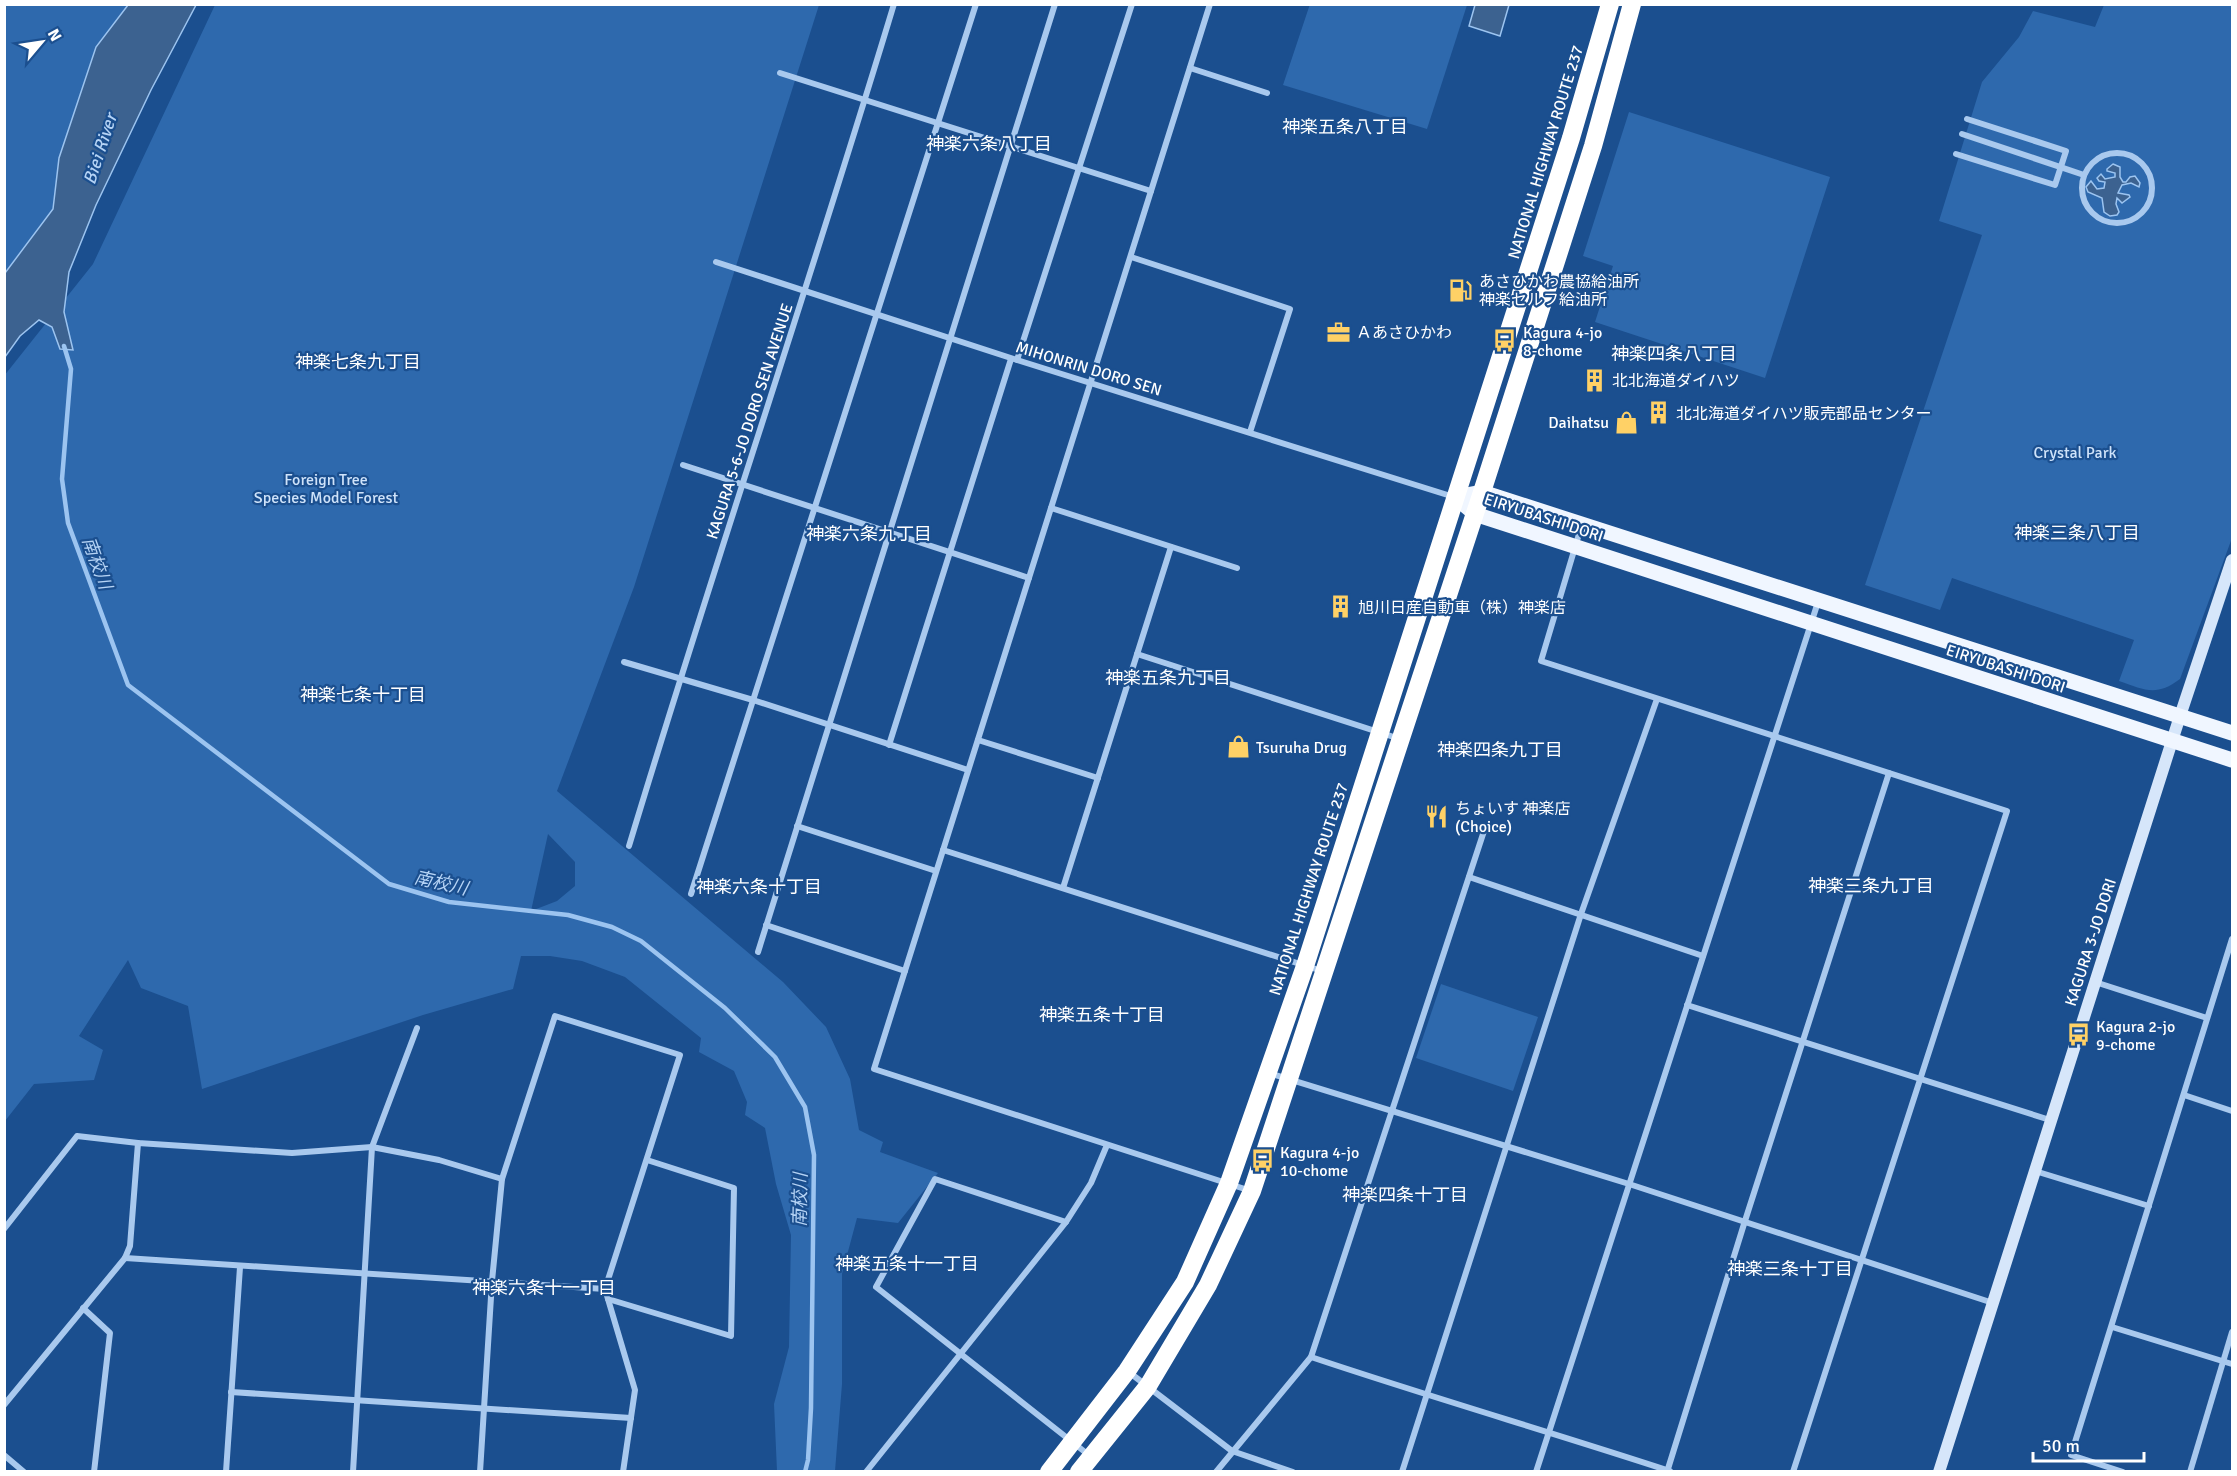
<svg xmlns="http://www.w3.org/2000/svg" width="2237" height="1476" font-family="Signika,'Noto Sans JP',sans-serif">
<rect width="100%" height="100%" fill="#1b4f8f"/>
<g fill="#2e69ad" fill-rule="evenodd">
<path d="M1310,4L1467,5L1427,129L1283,85Z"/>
<path d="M5,5H128L96,47L59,158L53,209L5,273Z"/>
<path d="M215,5H819L634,587L557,791L783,982L826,1027L850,1079L859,1130L883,1142L880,1152L938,1173L898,1223L857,1218L842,1274V1384L835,1471H777L774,1404L789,1347L791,1235L776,1184L765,1128L745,1115L747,1102L734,1071L699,1052L701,1038L625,977L582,961L550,956H521L513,989L423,1015L202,1089L188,1006L141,988L128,960L79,1036L103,1050L94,1080L34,1084L5,1121L4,376L93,264ZM548,834L575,862V886L557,901L531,911Z"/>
<path d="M2104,5H2232V538L2180,679C2156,697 2145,690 2119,681L2134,640L1952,578L1940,610L1865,585L1982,235L1939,221L1982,82L2019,37L2033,11L2095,27Z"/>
<path d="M1629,112L1830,177L1765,378L1595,322L1613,266L1583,256Z"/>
<path d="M1441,984L1538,1017L1513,1091L1416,1058Z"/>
</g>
<g fill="#3c6290" stroke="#9cc4f0" stroke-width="1.5">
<path d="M128,5H196L151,90L96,205L69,272L64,312L73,350L60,349L52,327L39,320L20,336L5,357V273L53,209L59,158L96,47Z"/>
<path d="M1475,5H1509L1500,36L1469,26Z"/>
<path d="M2113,164L2120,167V177L2123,182H2126L2130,177L2135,176L2140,183L2139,187L2131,183L2122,185L2118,193L2129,195L2130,197L2122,203L2117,198L2116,204L2119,212L2117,215L2110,216L2104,212L2102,198L2088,192L2086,187L2091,181L2097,189L2104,188L2105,182L2099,181L2097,178L2101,174L2105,179L2115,177V173L2107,171V169Z"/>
</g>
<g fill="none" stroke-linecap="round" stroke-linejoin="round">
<path stroke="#9cc4f0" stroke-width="4.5" d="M64,346L71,369L62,479L68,523L128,685L389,884L449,902L568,915L612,927L641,941L725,1008L775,1057L805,1107L814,1155L811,1408L808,1460L805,1472"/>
<g stroke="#a9c9ee" stroke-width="6">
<path d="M1210,4L874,1069L1251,1191"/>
<path d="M1190,68L1267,93"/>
<path d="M780,73L1151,191"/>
<path d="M1962,134L2084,175"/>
<circle cx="2117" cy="188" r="35"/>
<path d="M1956,154L2055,185L2066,151L1967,119"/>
<path d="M1131,257L1290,309L1250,432"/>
<path d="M716,262L1017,360L1454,497"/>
<path d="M1017,360L1132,4"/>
<path d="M683,465L1029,578"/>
<path d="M1051,508L1237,568"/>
<path d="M1582,524L1541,661L2007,811L1793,1472"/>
<path d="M1137,654L1400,739"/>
<path d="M624,662L753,700L968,770"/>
<path d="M978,740L1098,778"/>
<path d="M889,745L1011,359"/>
<path d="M797,826L936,871"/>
<path d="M629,846C714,564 809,286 894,4"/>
<path d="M943,850L1322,971"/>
<path d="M1469,877L1703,956"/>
<path d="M1063,888L1171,547"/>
<path d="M691,894L976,4"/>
<path d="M766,925L905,971"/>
<path d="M758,952L1055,4"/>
<path d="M2095,982L2207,1018"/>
<path d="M1687,1005L2050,1120"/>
<path d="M1269,1073L1629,1184L1993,1303"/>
<path d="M2184,1095L2232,1111"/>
<path d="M2035,1171L2149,1206"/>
<path d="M1066,1222L935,1179L876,1287L1090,1456"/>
<path d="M4,1229L77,1136L138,1143L292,1153L372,1147L439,1160L502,1179"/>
<path d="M125,1258L605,1289"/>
<path d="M608,1299L731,1336L734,1188L647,1160"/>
<path d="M83,1308L110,1333L94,1472"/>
<path d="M2112,1327L2232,1364"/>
<path d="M1311,1357C1430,1397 1551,1432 1670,1471"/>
<path d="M1130,1373L1232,1451L1293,1472"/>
<path d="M231,1392L631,1418"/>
<path d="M4,1405L125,1258L130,1246L138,1143"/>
<path d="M4,1455L24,1472"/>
<path d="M226,1472L240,1267"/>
<path d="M353,1472L372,1147L417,1028"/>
<path d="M480,1472L492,1281L502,1179L555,1016L680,1055L605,1289L635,1390L623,1472"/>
<path d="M866,1472L1066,1222L1091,1183L1107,1145"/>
<path d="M1216,1472L1311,1357L1484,831"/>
<path d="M1402,1472L1581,914L1657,699"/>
<path d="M1536,1472L1818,602"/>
<path d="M1667,1472L1744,1224L1889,773"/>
<path d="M2123,1472L2071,1455L2232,939"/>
<path d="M2190,1472L2232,1332"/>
</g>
<path stroke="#d6e6fa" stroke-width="12" d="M1939,1472L2180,716L2232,560"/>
<g stroke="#f0f6ff" stroke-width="15">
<path d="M1455,497L1475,514L2232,760"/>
<path d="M1455,497L1482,492L2232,733"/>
</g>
<g stroke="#fff" stroke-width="18">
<path d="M1049,1472L1127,1371L1185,1282L1229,1183L1305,966L1571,138L1610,4"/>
<path d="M1079,1472L1148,1386L1208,1285L1252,1191L1482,492L1593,146L1632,4"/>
</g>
</g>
<defs>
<symbol id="fuel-bare" viewBox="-9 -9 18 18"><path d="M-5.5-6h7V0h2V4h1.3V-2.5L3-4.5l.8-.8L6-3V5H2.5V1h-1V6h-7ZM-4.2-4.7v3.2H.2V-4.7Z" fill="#ffd166" stroke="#1b4f8f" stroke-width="2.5" paint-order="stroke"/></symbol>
<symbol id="office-bare" viewBox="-9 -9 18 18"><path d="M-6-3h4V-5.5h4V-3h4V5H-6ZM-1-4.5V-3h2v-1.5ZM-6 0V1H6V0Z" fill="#ffd166" stroke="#1b4f8f" stroke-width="2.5" paint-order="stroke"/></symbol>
<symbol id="bus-bare" viewBox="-9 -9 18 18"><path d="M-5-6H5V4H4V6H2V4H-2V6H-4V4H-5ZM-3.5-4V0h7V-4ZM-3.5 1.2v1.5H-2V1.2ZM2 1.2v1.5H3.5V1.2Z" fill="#ffd166" stroke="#1b4f8f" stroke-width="2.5" paint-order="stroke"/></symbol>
<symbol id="building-bare" viewBox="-9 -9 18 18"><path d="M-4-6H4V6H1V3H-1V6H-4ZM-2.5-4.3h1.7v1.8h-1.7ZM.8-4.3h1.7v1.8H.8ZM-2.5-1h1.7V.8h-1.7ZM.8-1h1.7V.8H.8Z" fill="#ffd166" stroke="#1b4f8f" stroke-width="2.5" paint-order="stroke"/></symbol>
<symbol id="shop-bare" viewBox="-9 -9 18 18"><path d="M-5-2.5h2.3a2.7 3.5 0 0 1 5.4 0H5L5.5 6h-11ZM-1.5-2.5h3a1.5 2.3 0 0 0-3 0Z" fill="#ffd166" stroke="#1b4f8f" stroke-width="2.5" paint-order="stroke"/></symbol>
<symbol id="restaurant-bare" viewBox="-9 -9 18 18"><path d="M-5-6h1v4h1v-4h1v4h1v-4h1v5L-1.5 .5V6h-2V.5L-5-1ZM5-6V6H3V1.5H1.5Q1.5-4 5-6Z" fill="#ffd166" stroke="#1b4f8f" stroke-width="2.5" paint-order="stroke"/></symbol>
</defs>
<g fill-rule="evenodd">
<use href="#fuel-bare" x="1444" y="274" width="33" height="33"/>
<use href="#office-bare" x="1322" y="316" width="33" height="33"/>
<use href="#bus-bare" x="1488" y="324" width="33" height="33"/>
<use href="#building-bare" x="1578" y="364" width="33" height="33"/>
<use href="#building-bare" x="1642" y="396" width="33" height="33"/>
<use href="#shop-bare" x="1610" y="406" width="33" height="33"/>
<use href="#building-bare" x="1324" y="590" width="33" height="33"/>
<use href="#shop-bare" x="1222" y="730" width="33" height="33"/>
<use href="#restaurant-bare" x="1420" y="800" width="33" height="33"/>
<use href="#bus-bare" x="2062" y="1018" width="33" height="33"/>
<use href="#bus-bare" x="1246" y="1144" width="33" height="33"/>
</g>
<g text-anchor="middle" stroke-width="4.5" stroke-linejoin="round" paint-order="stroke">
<g font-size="16" fill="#fff" stroke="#1b4f8f">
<text transform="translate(1545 152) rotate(-73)" y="6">NATIONAL HIGHWAY ROUTE 237</text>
<text transform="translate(1089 368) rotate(17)" y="6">MIHONRIN DORO SEN</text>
<text transform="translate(749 421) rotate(-72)" y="6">KAGURA 5-6-JO DORO SEN AVENUE</text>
<text transform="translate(1544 517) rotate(18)" y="6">EIRYUBASHI DORI</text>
<text transform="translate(2006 668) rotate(18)" y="6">EIRYUBASHI DORI</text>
<text transform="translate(1308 889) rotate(-72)" y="6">NATIONAL HIGHWAY ROUTE 237</text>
<text transform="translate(2090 942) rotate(-72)" y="6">KAGURA 3-JO DORI</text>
</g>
<g font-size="16" fill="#fff" stroke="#1b4f8f" text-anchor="start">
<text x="1479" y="287">あさひかわ農協給油所<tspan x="1479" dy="18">神楽セルフ給油所</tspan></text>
<text x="1356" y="338">Ａあさひかわ</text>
<text x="1523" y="338">Kagura 4-jo<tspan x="1523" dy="18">8-chome</tspan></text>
<text x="1612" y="386">北北海道ダイハツ</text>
<text x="1676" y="419">北北海道ダイハツ販売部品センター</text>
<text x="1609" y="428" text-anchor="end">Daihatsu</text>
<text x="1358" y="613">旭川日産自動車（株）神楽店</text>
<text x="1256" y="753">Tsuruha Drug</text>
<text x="1455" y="814">ちょいす 神楽店<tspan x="1455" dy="18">(Choice)</tspan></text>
<text x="2096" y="1032">Kagura 2-jo<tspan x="2096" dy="18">9-chome</tspan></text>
<text x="1280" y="1158">Kagura 4-jo<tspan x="1280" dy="18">10-chome</tspan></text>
</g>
<g font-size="16" fill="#cfe3fa" stroke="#1b4f8f">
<text x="2075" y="458">Crystal Park</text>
<text x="326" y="485">Foreign Tree<tspan x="326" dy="18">Species Model Forest</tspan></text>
</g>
<g font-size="18" fill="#fff" stroke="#1b4f8f">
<text x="1345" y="133">神楽五条八丁目</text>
<text x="989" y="150">神楽六条八丁目</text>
<text x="1674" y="360">神楽四条八丁目</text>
<text x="358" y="368">神楽七条九丁目</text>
<text x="2077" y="539">神楽三条八丁目</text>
<text x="869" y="540">神楽六条九丁目</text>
<text x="1168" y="684">神楽五条九丁目</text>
<text x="363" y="701">神楽七条十丁目</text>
<text x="1500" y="756">神楽四条九丁目</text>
<text x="1871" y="892">神楽三条九丁目</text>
<text x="759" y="893">神楽六条十丁目</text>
<text x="1102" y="1021">神楽五条十丁目</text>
<text x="1405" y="1201">神楽四条十丁目</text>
<text x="907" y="1270">神楽五条十一丁目</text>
<text x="1790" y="1275">神楽三条十丁目</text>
<text x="544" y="1294">神楽六条十一丁目</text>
</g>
<g font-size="18" font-style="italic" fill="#b5d3f5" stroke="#1b4f8f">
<text transform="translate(100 149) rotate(-72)" y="6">Biei River</text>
<text transform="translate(97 563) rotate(70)" y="6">南校川</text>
<text transform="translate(441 883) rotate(13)" y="6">南校川</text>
<text transform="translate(800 1200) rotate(-89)" y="6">南校川</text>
</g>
</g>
<rect width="2237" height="1476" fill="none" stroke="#ffffff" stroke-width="12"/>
<g transform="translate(42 42) rotate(61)" stroke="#1b4f8f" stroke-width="4.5" paint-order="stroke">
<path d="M0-4.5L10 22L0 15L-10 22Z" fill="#ffffff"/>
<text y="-9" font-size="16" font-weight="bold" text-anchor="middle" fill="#ffffff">N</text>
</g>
<path d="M2033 1452v9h111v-9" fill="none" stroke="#ffffff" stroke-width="3"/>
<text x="2042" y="1452" font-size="18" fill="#ffffff" stroke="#1b4f8f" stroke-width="4.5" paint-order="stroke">50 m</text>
</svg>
